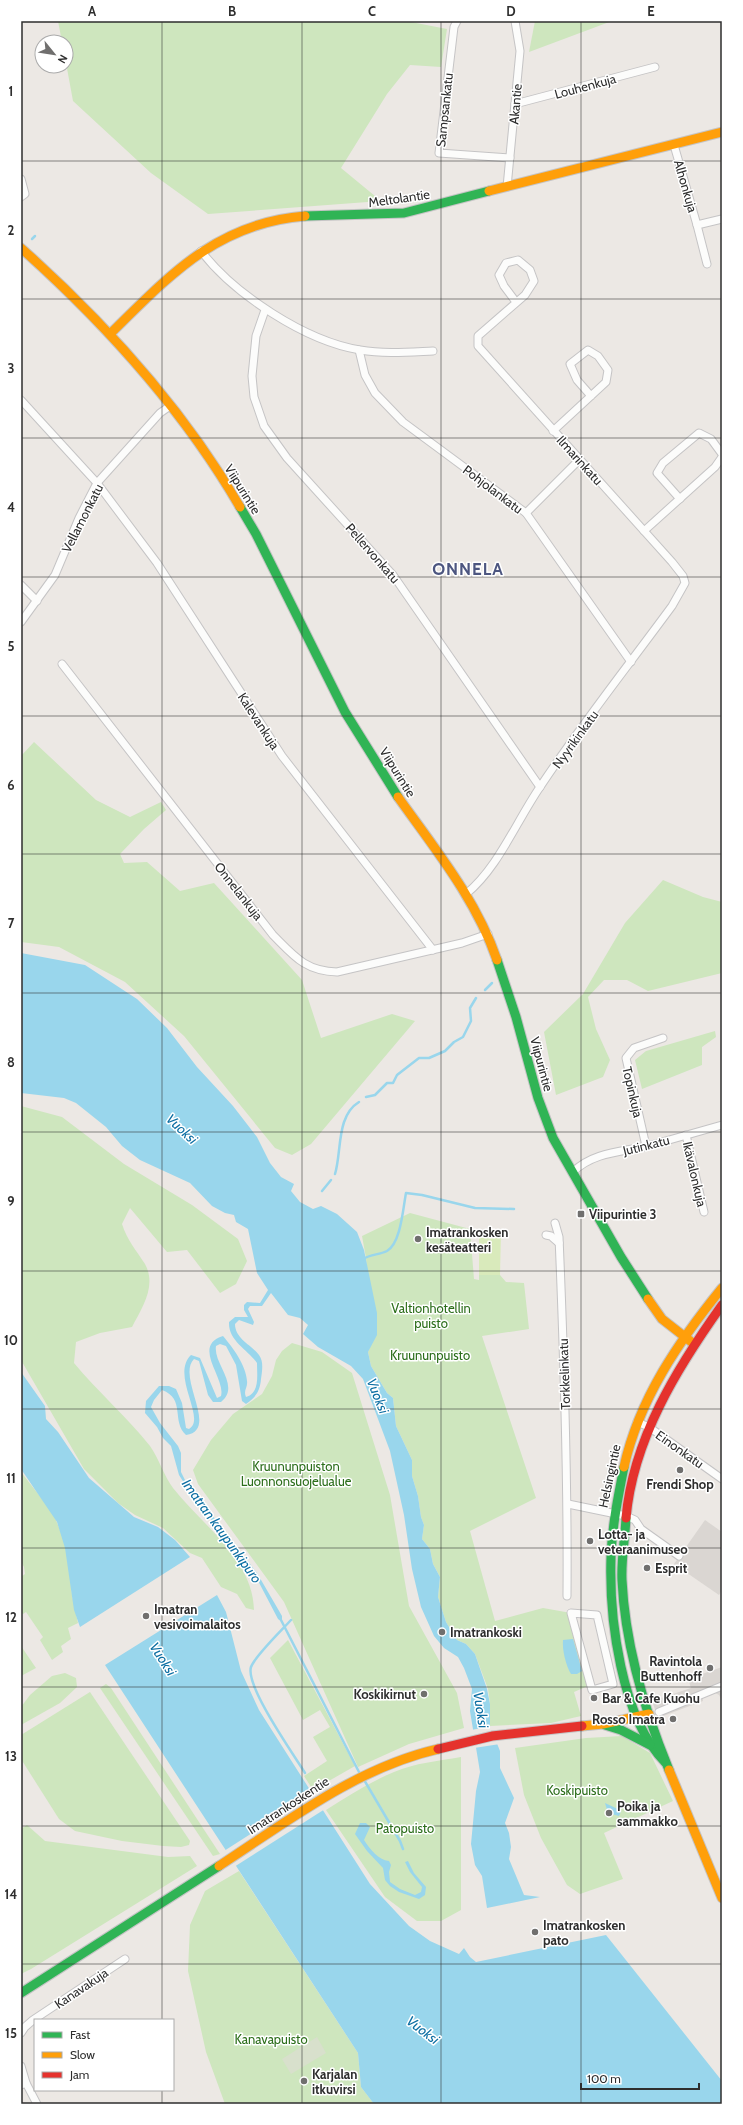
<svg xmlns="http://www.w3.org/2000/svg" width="743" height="2125" font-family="Cabin,sans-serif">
<rect width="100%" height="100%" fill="#ece8e4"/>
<g fill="#cee6be">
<path d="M58,21H406L447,29L441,67L410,65L387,94L341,168L381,201L208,214L151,173L73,101L66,63V42H62Z"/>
<path d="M535,21H612L529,52Z"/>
<path d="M34,742L96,800L130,817L161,802L166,810L144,829L120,854L124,863L147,862L180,891L214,883L302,980L321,1038L392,1014L415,1021L311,1144L292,1155L275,1148L184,1036L125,982L59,947L21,942V756Z"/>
<path d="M663,880L703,897L722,902V973L648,991L627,980H604L588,997L596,1029L610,1060L603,1077L556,1095L544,1032L583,994L625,923Z"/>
<path d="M715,1031L716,1037L702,1047V1065L642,1089L635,1060L646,1051Z"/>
<path d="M21,1106L62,1117L124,1164L192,1205L238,1239L247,1261L236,1284L220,1293L187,1250L167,1252L130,1208L122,1224C127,1240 136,1250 145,1264C157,1286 142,1308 132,1327L100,1333L76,1342L74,1363C98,1392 126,1416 150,1446C159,1459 164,1476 173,1488C202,1525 253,1559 254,1610L246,1608L237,1594L221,1587L202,1558L190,1553L163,1528L135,1515L118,1503L84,1469L21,1360Z"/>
<path d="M410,1213L470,1229L474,1279L479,1280V1275H500L506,1282L524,1283L529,1329L482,1336L536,1498L470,1531L495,1621L543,1608L571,1613L590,1685L574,1692L581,1716L551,1723L490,1726V1704L488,1689L475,1654L466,1644L457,1640L446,1622L438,1597L440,1577L433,1564L430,1549L422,1539L424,1525L421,1517L418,1496L412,1476V1460L396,1426L393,1398L387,1393L371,1366L368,1352L371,1345L366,1258L362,1236Z"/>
<path d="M292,1343L322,1352L352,1373L390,1495L409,1606L457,1693L464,1728L409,1744L358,1767L284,1602L198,1484L193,1470L211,1440L233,1414L262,1394L272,1376L276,1360L282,1351Z"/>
<path d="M21,1472L53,1513L69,1552L72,1595L78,1623L68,1628L71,1639L61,1646L63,1652L52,1660L40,1640L43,1637L26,1612L23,1614L21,1612V1577L25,1574L24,1567L21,1561Z"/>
<path d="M288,1640L355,1766L313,1790L304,1776L327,1761L313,1737L330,1727L320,1710L303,1720L270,1658Z"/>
<path d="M21,1646L36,1668L21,1676Z"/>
<path d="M65,1673L76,1678L77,1687L60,1703L21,1725V1707L30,1695L52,1676Z"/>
<path d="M106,1684L111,1688L220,1854L213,1856L100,1688Z"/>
<path d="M90,1692L190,1841L189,1845L181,1847L163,1846L122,1841L75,1831L59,1819L21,1759V1735Z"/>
<path d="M622,1736L650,1753L673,1801L604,1833L623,1879L580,1894L567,1885L541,1838L524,1795L515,1748L586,1738Z"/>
<path d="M461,1757V1910L441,1921H417L385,1897L326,1810C348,1796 370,1782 394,1772C415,1763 438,1761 461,1757Z"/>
<path d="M27,1825L45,1841L168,1857L190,1856L197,1866L31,1969L21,1974V1829Z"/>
<path d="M239,1871L358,2053L361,2087L374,2104H225L206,2052L188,1971L190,1925L205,1891Z"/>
</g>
<path fill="#d8e0cc" d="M317,2037L326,2053L291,2074L282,2059Z"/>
<path fill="#d9eabb" d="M479,1232H501L500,1275H479Z"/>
<g fill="#dad6d2">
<path d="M705,1520L722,1532V1590L719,1595L674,1564Z"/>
<path d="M722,1667V1701L719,1695L713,1692L702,1695L703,1701L658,1718L652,1701L691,1688L688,1679Z"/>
</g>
<g fill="#99d6ec">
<path d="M21,953L85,965L137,999L167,1028L197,1067L233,1106L257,1137L270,1163L281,1177L294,1184L291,1191L300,1202L313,1209L321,1206L337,1214L357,1232L364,1250L377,1313V1335L368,1352L371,1366L387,1393L393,1398L396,1426L412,1460V1476L418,1496L421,1517L424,1525L422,1539L430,1549L433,1564L440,1577L438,1597L446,1622L457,1640L466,1644L475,1654L487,1689L490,1704V1726L500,1751V1768L514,1798L505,1823L509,1833L511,1847L509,1859L524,1895L540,1897L487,1908L482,1876L475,1865L471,1844L476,1791L480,1772L470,1711L472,1689L464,1668L458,1657L444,1648L434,1636L421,1607L412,1569L404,1515L390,1451L363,1379L351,1366L318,1347L303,1334L308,1325L300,1318L288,1315L271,1293L262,1306H250L248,1309L254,1322L253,1325L239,1320L235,1324C235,1339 252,1345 259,1355C264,1362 262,1371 261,1379C260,1391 256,1397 246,1404L242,1401L236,1365L226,1346L220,1344L216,1346C213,1364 241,1386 221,1402H213L208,1395L199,1361L194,1359C176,1377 220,1430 186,1435C171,1421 186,1399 162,1390L154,1400L151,1407L160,1423L178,1446L181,1453V1472L185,1480L257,1573L282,1616V1622L278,1619L255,1575L193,1497L179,1475L171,1446L163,1438L157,1427L145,1413L146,1401L159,1386H169L176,1389L182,1403L186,1428L189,1429C207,1419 170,1375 191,1355L200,1358L217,1398L221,1396C226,1378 191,1346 223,1336C233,1348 246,1365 247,1381C248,1388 243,1390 246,1397C260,1393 257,1375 257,1363C248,1350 228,1341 229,1322L235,1317H248L244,1310V1305L247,1302L260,1303L268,1290L257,1273L248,1229L236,1222L234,1215L225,1213L212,1206L190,1183L140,1160L122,1146L106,1127L76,1103L64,1098L21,1093Z"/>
<path d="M21,1372L45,1406L46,1419L58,1432L89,1478L134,1517L158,1527L175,1540L190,1557L80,1627L74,1610L65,1548L57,1522L21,1469Z"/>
<path d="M217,1595L226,1612L241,1671L259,1710L370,1884L409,1926L430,1941L459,1954L464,1948L470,1957L476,1962L606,1935L722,2081V2104H374L361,2087L358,2053L105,1665Z"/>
<path d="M573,1639L582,1671L577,1674H571C566,1666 562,1650 563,1640Z"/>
<path d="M605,1803L620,1810L621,1811L619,1816L608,1813Z"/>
<path d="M360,1823H366L370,1827L364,1840C370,1849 378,1860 389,1861L391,1865L389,1872L390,1882L400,1889L415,1895L421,1892L422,1887L410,1872L405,1862L408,1861L414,1873L426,1887L425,1895L419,1899L399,1892L390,1886L385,1880L383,1868L367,1851L355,1834Z"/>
</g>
<g fill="#ece8e4">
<path d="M493,1726L500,1744L474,1748L471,1730Z"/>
<path d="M314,1793L325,1809L234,1867L224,1851Z"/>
</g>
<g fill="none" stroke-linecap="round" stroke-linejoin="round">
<g stroke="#99d6ec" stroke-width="2.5">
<path d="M32,239L35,236"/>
<path d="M485,990L492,983"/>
<path d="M366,1097L375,1095L387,1083H393L397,1075L419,1058H429L445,1051L454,1042L463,1037L471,1021L470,1008L476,998"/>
<path d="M335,1174C342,1151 336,1116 359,1102"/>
<path d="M322,1191L331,1180"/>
<path d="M363,1259C371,1254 379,1255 387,1251C401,1243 403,1208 406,1193L422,1195L475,1208L514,1209"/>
<path d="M281,1620L360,1774"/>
<path d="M291,1620C281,1631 255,1656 251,1667C245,1686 294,1755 305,1773"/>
<path d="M363,1778L400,1841L403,1849"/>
</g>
<defs>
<g id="street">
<path d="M457,21L454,27L439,153L510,158"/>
<path d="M515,104L655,67"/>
<path d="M674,145L697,225L722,219"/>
<path d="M21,179L25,194L21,197"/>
<path d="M507,187L520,51L515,21"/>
<path d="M697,225L707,264"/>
<path d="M201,251C234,294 305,341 360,350C384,354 409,352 433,351"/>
<path d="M265,310L256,336L252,376L254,397L264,426L287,458L393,575L540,787"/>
<path d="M359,350L365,375L375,393L403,422L526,513L631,662"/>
<path d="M21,400L97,483L157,563L282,756L433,950"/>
<path d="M553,431L606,382L608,370L598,356L588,350L570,364L577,380L591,396"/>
<path d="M680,499L657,473L663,463L699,433L711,439L722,454"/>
<path d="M526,513L579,460"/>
<path d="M644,531L715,467L722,457"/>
<path d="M21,585L37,601"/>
<path d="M21,622L55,575L79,518L97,483L160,413L170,406"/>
<path d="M62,664L273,935C294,956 305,971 337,972L462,943L488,934"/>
<path d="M466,894C498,868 516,822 540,787C581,725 628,666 672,606L685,583L683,576L672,562L478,346V336L525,295L534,281L530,270L518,260L506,263L499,275L504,286L516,302"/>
<path d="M686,1135L704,1212"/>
<path d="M646,1146L626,1058L634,1048L663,1038"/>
<path d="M573,1172C593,1152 622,1152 648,1146C672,1139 697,1132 722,1125"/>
<path d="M555,1223L559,1237C564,1356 568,1476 567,1596"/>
<path d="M546,1235L551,1236L559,1243"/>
<path d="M637,1422L649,1427L722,1479"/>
<path d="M568,1504L626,1516L635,1520L641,1529L679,1556"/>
<path d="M571,1613L597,1615L613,1684L592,1690Z"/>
<path d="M659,1712L722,1686"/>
<path d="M21,2033L25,2027L33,2020L125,1959"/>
<path d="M21,2066L26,2083L21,2085"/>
<path d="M26,2083L37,2104"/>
</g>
<g id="fast">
<path d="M305,216L404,213L489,191"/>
<path d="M240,507L256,534L345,712L398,797"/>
<path d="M497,960L516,1017L538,1098L553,1138L621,1257L648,1299"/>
<path d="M624,1467C618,1497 612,1527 611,1557C609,1618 621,1718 665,1762"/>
<path d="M626,1518C625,1539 621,1560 622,1580C625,1645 644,1709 669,1770"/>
<path d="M605,1725L621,1730L650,1745"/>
<path d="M21,1993L219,1866"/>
</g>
<g id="slow">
<path d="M489,191L722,132"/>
<path d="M21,248C105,323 183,409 240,507"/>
<path d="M111,333C170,275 217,223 305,216"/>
<path d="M398,797C435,849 476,899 497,960"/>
<path d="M648,1299L662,1319L694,1344"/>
<path d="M624,1467C639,1399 679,1341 722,1288"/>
<path d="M582,1726L603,1724L649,1714"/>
<path d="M669,1770L722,1898"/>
<path d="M219,1866C288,1821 356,1768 438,1749"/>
</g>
<g id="jam">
<path d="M626,1518C633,1439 677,1368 722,1305"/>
<path d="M438,1749L492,1736L582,1726"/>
</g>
</defs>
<use href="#street" stroke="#c5c4c5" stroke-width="9"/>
<use href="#fast" stroke="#c5c4c5" stroke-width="11"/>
<use href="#slow" stroke="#c5c4c5" stroke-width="11"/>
<use href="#jam" stroke="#c5c4c5" stroke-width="11"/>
<use href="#street" stroke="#fcfcfb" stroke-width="7"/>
<use href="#fast" stroke="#30b455" stroke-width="9"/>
<use href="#slow" stroke="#ff9f0a" stroke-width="9"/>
<use href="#jam" stroke="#e5322d" stroke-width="9"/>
</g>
<path fill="none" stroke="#2e2e2e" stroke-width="1" stroke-opacity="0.55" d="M162,21V2020M302,21V2104M441,21V2104M581,21V2104M21,161H722M21,299H722M21,438H722M21,577H722M21,716H722M21,854H722M21,993H722M21,1132H722M21,1271H722M21,1409H722M21,1548H722M21,1687H722M21,1826H722M21,1964H722M162,2090V2104"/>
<g fill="#706f6e" stroke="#fff" stroke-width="1.5">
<rect x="577" y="1210" width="8" height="8" rx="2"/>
<circle cx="418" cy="1239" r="4"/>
<circle cx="680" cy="1470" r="4"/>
<circle cx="590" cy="1541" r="4"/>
<circle cx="647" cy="1568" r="4"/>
<circle cx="146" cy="1616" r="4"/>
<circle cx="442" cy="1632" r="4"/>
<circle cx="710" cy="1668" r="4"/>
<circle cx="424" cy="1694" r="4"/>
<circle cx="594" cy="1698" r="4"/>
<circle cx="673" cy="1719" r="4"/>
<circle cx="609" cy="1813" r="4"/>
<circle cx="535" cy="1932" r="4"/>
<circle cx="304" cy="2081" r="4"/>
</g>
<g text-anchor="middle" stroke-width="3" stroke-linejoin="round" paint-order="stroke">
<g font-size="13" fill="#2e2e2e" stroke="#fff">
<text transform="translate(585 86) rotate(-15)" y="5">Louhenkuja</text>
<text transform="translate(515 104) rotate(-85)" y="5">Akantie</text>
<text transform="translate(444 110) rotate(-84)" y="5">Sampsankatu</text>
<text transform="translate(686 186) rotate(74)" y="5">Alhonkuja</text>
<text transform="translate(399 198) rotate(-8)" y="5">Meltolantie</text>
<text transform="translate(580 460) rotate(48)" y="5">Ilmarinkatu</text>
<text transform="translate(243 489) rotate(58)" y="5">Viipurintie</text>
<text transform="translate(493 489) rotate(37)" y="5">Pohjolankatu</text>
<text transform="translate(82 518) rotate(-63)" y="5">Vellamonkatu</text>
<text transform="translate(373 553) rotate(49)" y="5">Pellervonkatu</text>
<text transform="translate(259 721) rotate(57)" y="5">Kalevankuja</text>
<text transform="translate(575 739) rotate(-54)" y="5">Nyyrikinkatu</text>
<text transform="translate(398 772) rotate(58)" y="5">Viipurintie</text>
<text transform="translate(239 891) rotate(52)" y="5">Onnelankuja</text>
<text transform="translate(542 1064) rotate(75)" y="5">Viipurintie</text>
<text transform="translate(633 1092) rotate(77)" y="5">Topinkuja</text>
<text transform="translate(646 1145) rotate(-14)" y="5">Jutinkatu</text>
<text transform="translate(695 1174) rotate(77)" y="5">Ikävalonkuja</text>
<text transform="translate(564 1374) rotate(-92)" y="5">Torkkelinkatu</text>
<text transform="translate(680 1449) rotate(35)" y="5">Einonkatu</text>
<text transform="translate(609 1476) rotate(-78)" y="5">Helsingintie</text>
<text transform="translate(288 1805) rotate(-33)" y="5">Imatrankoskentie</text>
<text transform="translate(81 1988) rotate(-34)" y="5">Kanavakuja</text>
</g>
<g font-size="13" font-weight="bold" fill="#2e2e2e" stroke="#fff" text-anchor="start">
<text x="589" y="1219">Viipurintie 3</text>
<text x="426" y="1237">Imatrankosken<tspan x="426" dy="15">kesäteatteri</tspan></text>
<text x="680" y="1489" text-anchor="middle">Frendi Shop</text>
<text x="598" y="1539">Lotta- ja<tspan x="598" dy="15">veteraanimuseo</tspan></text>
<text x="655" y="1573">Esprit</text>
<text x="154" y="1614">Imatran<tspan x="154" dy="15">vesivoimalaitos</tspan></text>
<text x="450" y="1637">Imatrankoski</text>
<text x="702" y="1666" text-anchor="end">Ravintola<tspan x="702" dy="15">Buttenhoff</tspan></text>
<text x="416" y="1699" text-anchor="end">Koskikirnut</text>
<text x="602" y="1703">Bar &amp; Cafe Kuohu</text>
<text x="665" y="1724" text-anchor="end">Rosso Imatra</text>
<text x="617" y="1811">Poika ja<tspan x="617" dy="15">sammakko</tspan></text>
<text x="543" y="1930">Imatrankosken<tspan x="543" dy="15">pato</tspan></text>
<text x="312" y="2079">Karjalan<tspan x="312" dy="15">itkuvirsi</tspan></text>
</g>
<g font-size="13" fill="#2c6e1b" stroke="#fff">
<text x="431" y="1313">Valtionhotellin<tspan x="431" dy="15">puisto</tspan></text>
<text x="430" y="1360">Kruununpuisto</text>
<text x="296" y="1471">Kruununpuiston<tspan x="296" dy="15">Luonnonsuojelualue</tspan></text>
<text x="577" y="1795">Koskipuisto</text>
<text x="405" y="1833">Patopuisto</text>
<text x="271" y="2044">Kanavapuisto</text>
</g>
<g font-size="14" font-style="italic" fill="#0d6fa3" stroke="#fff">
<text transform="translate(182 1129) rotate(43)" y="5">Vuoksi</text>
<text transform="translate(378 1396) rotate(68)" y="5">Vuoksi</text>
<text transform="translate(222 1531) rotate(54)" y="5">Imatran kaupunkipuro</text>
<text transform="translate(163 1659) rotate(57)" y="5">Vuoksi</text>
<text transform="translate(481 1710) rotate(81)" y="5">Vuoksi</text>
<text transform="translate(423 2030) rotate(37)" y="5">Vuoksi</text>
</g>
<g font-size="17" font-weight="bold" letter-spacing="1" fill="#4d5680" stroke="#fff">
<text x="468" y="575">ONNELA</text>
</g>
</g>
<rect width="743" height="2125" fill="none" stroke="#ffffff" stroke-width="44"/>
<rect x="34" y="2019" width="140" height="72" fill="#ffffff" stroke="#ababab"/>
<rect x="42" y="2032" width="20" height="6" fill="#30b455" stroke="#ababab"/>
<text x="70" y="2039" font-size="12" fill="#2e2e2e">Fast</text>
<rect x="42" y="2052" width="20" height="6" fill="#ff9f0a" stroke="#ababab"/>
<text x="70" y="2059" font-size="12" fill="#2e2e2e">Slow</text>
<rect x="42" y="2072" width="20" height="6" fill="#e5322d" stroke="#ababab"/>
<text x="70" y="2079" font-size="12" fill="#2e2e2e">Jam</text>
<g transform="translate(54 54) rotate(120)"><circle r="19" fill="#ffffff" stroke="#ababab"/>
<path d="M0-3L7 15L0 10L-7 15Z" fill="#706f6e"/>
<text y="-6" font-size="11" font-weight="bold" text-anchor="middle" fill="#2e2e2e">N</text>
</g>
<path d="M581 2083v6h118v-6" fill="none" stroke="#2e2e2e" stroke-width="2"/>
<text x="587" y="2083" font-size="12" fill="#2e2e2e" stroke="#ffffff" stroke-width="3" paint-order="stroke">100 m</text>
<rect x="22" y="22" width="699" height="2081" fill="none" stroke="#2e2e2e" stroke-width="1.5"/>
<g font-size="13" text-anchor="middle" font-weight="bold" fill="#2e2e2e">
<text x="92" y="16">A</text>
<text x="232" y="16">B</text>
<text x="372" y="16">C</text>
<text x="511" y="16">D</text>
<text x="651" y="16">E</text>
<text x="11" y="96">1</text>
<text x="11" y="235">2</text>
<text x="11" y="373">3</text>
<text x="11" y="512">4</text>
<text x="11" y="651">5</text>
<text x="11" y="790">6</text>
<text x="11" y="928">7</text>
<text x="11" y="1067">8</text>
<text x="11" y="1206">9</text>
<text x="11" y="1345">10</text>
<text x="11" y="1483">11</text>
<text x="11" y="1622">12</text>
<text x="11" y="1761">13</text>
<text x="11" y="1899">14</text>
<text x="11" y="2038">15</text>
</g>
</svg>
